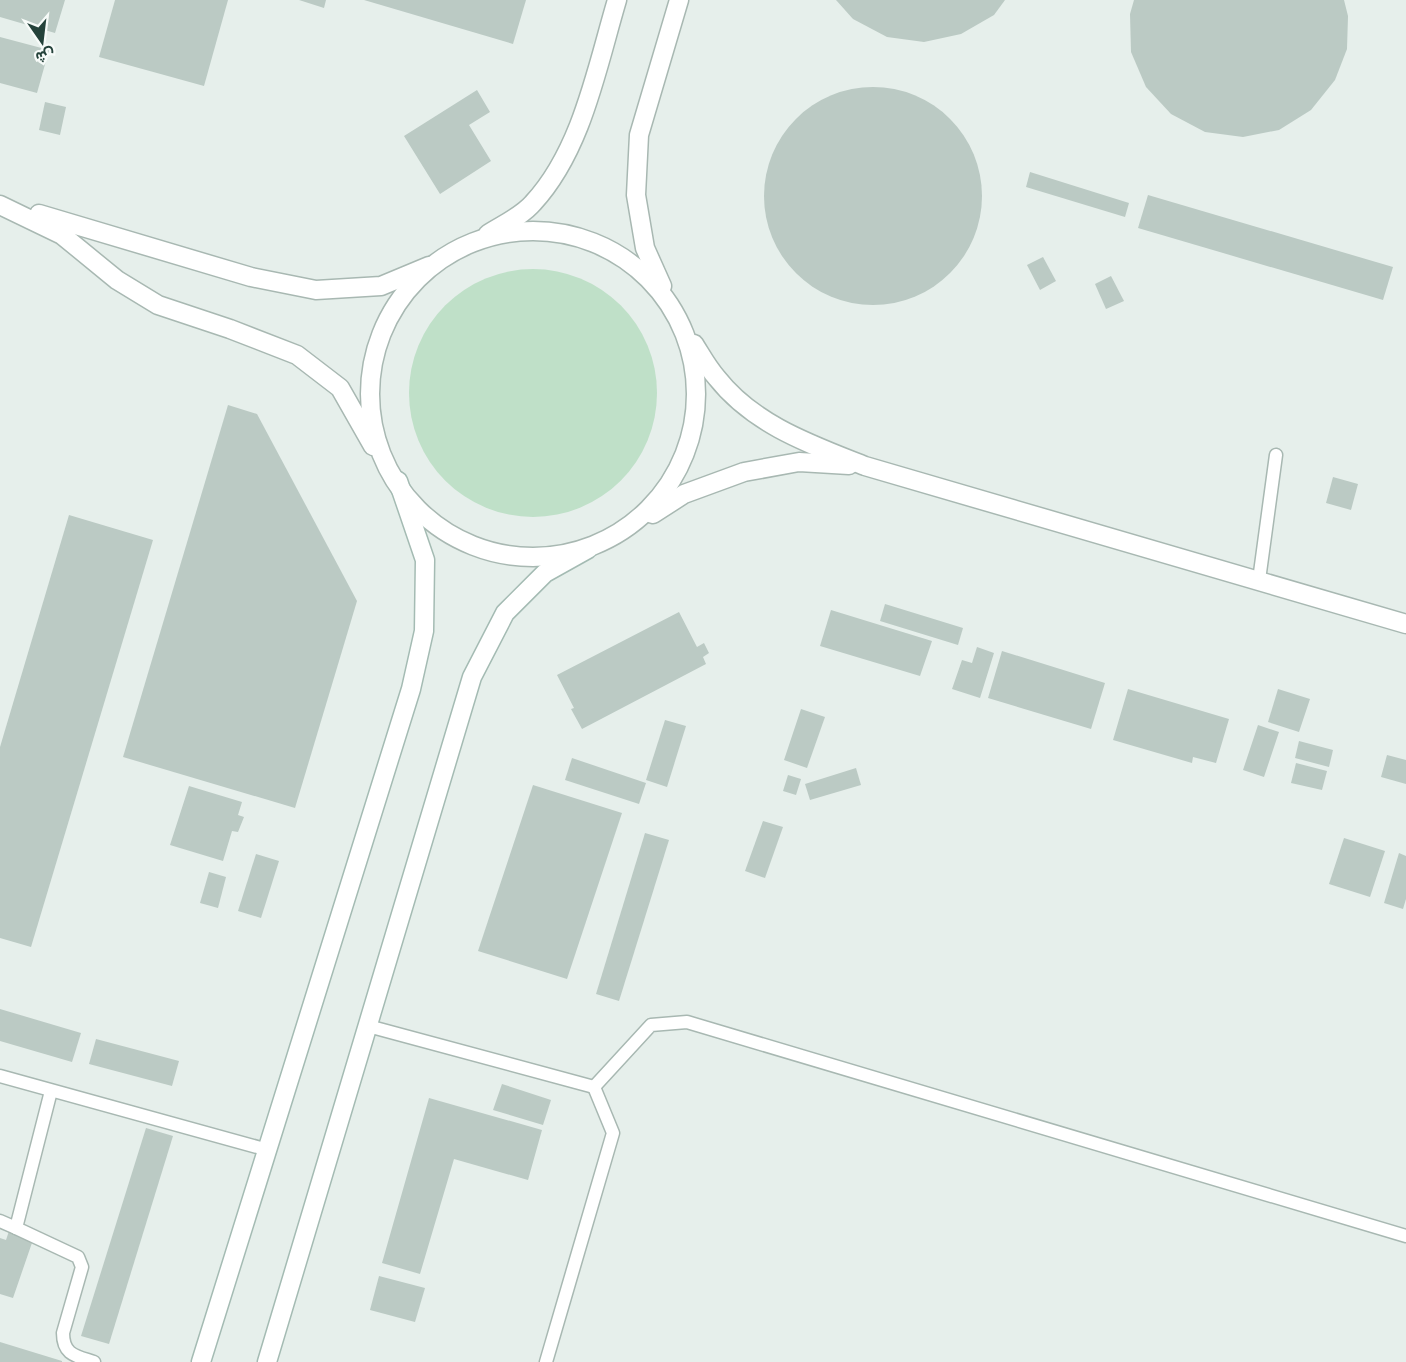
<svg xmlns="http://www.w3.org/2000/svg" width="1406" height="1362" font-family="'Alegreya Sans',Vazirmatn,sans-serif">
<rect width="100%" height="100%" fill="#e6efeb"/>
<circle fill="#bfe0c8" cx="533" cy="393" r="124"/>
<g fill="#bbcac4">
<path d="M0,0H65L55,33L0,17Z"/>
<path d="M115,0H228L204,86L99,57Z"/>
<path d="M299,0H326L324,8Z"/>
<path d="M364,0H526L513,44Z"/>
<path d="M836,0H1005L994,15L961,34L924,42L887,37L853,19Z"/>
<path d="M1134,0H1344L1348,16L1347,49L1335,80L1311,110L1279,130L1243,137L1205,132L1171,114L1146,87L1131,52L1130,14Z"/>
<path d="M0,37L49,50L37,93L0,83Z"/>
<circle cx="873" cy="196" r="109"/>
<path d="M477,90L490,112L469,125L491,161L440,194L404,136Z"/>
<path d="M45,102L66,107L60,135L39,130Z"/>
<path d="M1030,172L1129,203L1125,217L1026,187Z"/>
<path d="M1148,195L1393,267L1383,300L1138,228Z"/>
<path d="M1043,257L1056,281L1040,290L1027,265Z"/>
<path d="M1111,276L1124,301L1106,309L1095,284Z"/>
<path d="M228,405L257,414L357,601L295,808L123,757Z"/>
<path d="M1333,477L1358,484L1351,510L1326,503Z"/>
<path d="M69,515L153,540L31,947L0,938V747Z"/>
<path d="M885,604L963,628L958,645L880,621Z"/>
<path d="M831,610L932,641L920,676L820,646Z"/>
<path d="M679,612L697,647L704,643L709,653L703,657L706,664L582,729L571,709L574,708L557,675Z"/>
<path d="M977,647L994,653L980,698L952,689L962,660L972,663Z"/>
<path d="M1002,651L1105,683L1091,729L988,698Z"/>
<path d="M1128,689L1229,719L1216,763L1193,757L1192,763L1113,740Z"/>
<path d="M1278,689L1310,699L1299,732L1268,722Z"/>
<path d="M801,709L825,717L807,768L784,760Z"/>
<path d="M665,720L686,726L667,787L646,780Z"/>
<path d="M1258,725L1279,732L1264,777L1243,770Z"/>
<path d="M1299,741L1333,750L1329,767L1295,758Z"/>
<path d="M1387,755L1406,760V784L1381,777Z"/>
<path d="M572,758L646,783L639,804L565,780Z"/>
<path d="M1296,763L1327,771L1322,790L1291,783Z"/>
<path d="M856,768L861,785L810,800L805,784Z"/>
<path d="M788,775L801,779L796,795L783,791Z"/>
<path d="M533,785L622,813L567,979L478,951Z"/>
<path d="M189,786L242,802L238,815L244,817L238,832L232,831L223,861L170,845Z"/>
<path d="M763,821L783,827L765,878L745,871Z"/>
<path d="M645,833L669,840L619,1001L596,994Z"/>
<path d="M1344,838L1385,851L1370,897L1329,884Z"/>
<path d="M1399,853L1406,856V899L1403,909L1384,903Z"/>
<path d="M256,854L279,861L261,918L238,911Z"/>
<path d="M209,872L226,877L218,908L200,903Z"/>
<path d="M0,1009L81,1033L72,1062L0,1041Z"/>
<path d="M96,1039L179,1061L172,1086L89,1064Z"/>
<path d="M502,1084L551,1100L543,1125L493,1110Z"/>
<path d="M429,1098L542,1130L528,1180L454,1159L420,1274L382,1263Z"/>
<path d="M146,1128L173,1136L109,1344L81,1336Z"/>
<path d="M10,1228L34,1237L13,1298L0,1294V1238L6,1240Z"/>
<path d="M379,1276L425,1288L415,1322L370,1310Z"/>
<path d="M0,1342L62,1361V1362H0Z"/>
</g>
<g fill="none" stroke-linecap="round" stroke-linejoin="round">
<defs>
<g id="lane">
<path d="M1259,580L1276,455"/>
<path d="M368,1026L594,1087"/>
<path d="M0,1076L268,1150"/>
<path d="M594,1087L651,1025L687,1022L1406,1236"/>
<path d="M51,1091L16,1228L78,1257L82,1267L63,1333C63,1355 76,1356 94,1362"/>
<path d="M0,1221L16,1228"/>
<path d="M546,1362L613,1133L594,1087"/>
</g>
<g id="street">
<path d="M0,205L62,235L117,280L158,305L230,329L297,355L340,388L373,446"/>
<path d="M39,214L251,277L316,290L381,286L429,266"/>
<circle cx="533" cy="394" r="163"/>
<path d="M488,234C502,225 522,216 533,203C582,150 597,67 617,0"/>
<path d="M662,286L645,248L636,195L639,135L679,0"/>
<path d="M694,344C701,355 708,368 717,378C754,425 812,445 865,466L1406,624"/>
<path d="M653,514L684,494L744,472L799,462L849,465"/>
</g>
<g id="secondary">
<path d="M201,1362L411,689L424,631L425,560L398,481"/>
<path d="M267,1362L472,677L505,613L545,573L588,549"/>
</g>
</defs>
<use href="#lane" stroke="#a8b8b2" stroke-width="15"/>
<use href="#street" stroke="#a8b8b2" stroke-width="21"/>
<use href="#secondary" stroke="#a4bbb3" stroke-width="21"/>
<use href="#lane" stroke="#fff" stroke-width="12"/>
<use href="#street" stroke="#fff" stroke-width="18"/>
<use href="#secondary" stroke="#fff" stroke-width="18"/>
</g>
<g transform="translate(42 42) rotate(166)" stroke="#f7fbf9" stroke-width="4.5" paint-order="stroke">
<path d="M0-4.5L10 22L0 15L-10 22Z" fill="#24423a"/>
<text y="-9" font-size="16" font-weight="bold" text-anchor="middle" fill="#24423a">ش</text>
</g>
</svg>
